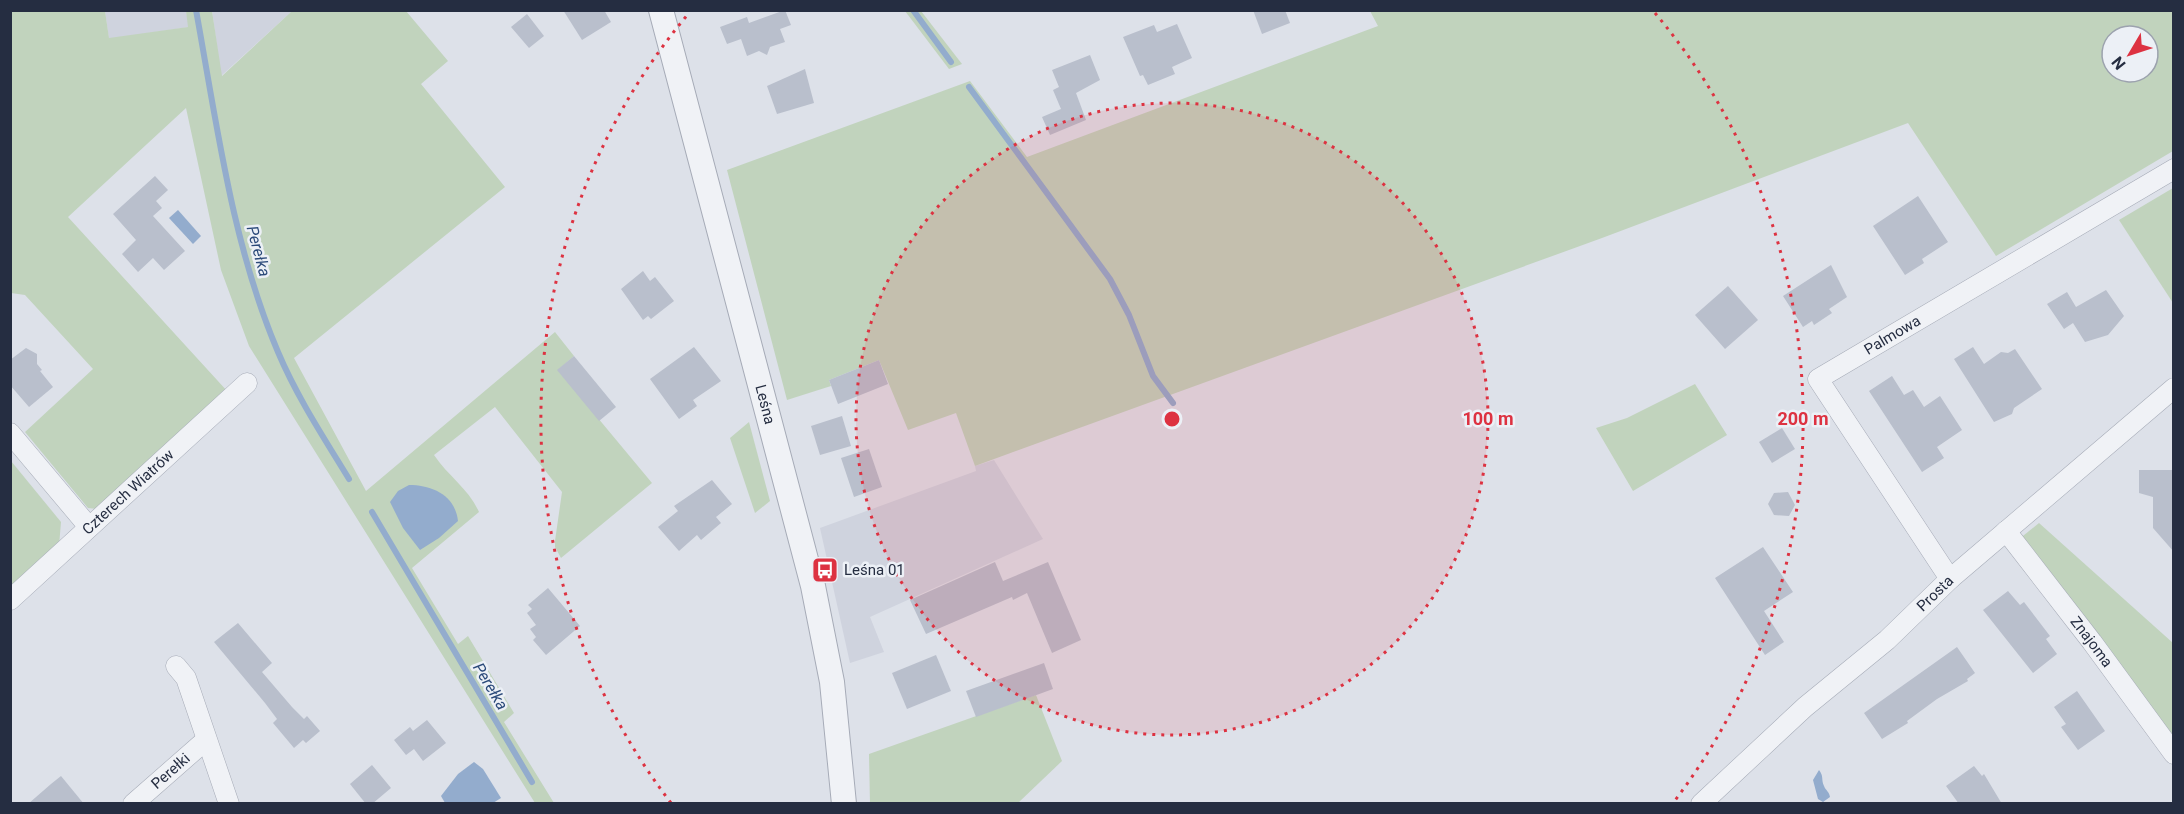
<svg xmlns="http://www.w3.org/2000/svg" width="2184" height="814" font-family="Roboto,sans-serif">
<rect width="100%" height="100%" fill="#dde1e9"/>
<g fill="#cfd3de">
<path d="M212,10L292,11L221,76Z"/>
<path d="M105,11H186L189,27L109,39Z"/>
<path d="M994,460L1043,539L870,617L884,652L850,663L820,528L976,471L975,466Z"/>
</g>
<g fill="#c1d3bd" fill-rule="evenodd">
<path d="M10,11H105L109,38L188,27L186,11H212L222,76L292,11H406L448,61L421,84L505,187L294,358L366,491L555,332L574,356L558,370L652,483L561,558L555,547V541L562,492L495,407L434,455C448,476 469,489 479,512L412,568L458,644L468,636L514,713L504,722L554,803H535L249,346L221,270L186,108L68,217L228,392L97,509L88,508L25,432L93,369L25,295L11,293Z"/>
<path d="M905,11H921L962,64L949,69Z"/>
<path d="M1370,11H2173V151L1996,256L1908,123L1602,238L975,466L956,413L908,430L879,360L829,380L831,386L787,400L727,170L970,81L1027,157L1378,26ZM2112,36H2148V72H2112Z"/>
<path d="M2173,188V303L2119,220Z"/>
<path d="M1695,384L1727,435L1633,491L1596,428L1627,418Z"/>
<path d="M749,422L770,501L755,513L730,438Z"/>
<path d="M11,461L61,522L59,546L11,591Z"/>
<path d="M2039,523L2173,643V742L2018,540Z"/>
<path d="M1036,695L1062,761L1018,803L870,804L869,754Z"/>
</g>
<g fill="#93accd">
<path d="M178,210L201,236L193,244L169,218Z"/>
<path d="M409,485C432,485 455,495 458,521L439,538L420,550L403,528L390,502L398,491Z"/>
<path d="M474,762L483,769L501,798L493,803H445L441,796L458,774Z"/>
<path d="M1819,770C1824,776 1821,780 1824,786C1826,791 1829,791 1830,797L1823,802L1818,799L1813,780Z"/>
</g>
<g fill="none" stroke-linecap="round" stroke-linejoin="round">
<g stroke="#93accd" stroke-width="6">
<path d="M196,10C217,125 232,244 278,352C297,397 324,438 349,479"/>
<path d="M913,10L951,62"/>
<path d="M969,87L1110,279L1129,315L1153,376L1173,403"/>
<path d="M372,512L532,782"/>
</g>
</g>
<g fill="#b9bfcc">
<path d="M563,10H604L611,22L582,40Z"/>
<path d="M785,10L791,25L780,29L785,42L770,47L767,55L759,51L747,56L741,39L727,44L720,27L747,17L749,23Z"/>
<path d="M1253,10H1285L1290,23L1262,34Z"/>
<path d="M527,14L544,36L529,48L511,27Z"/>
<path d="M1177,24L1192,58L1172,67L1175,74L1148,85L1143,75L1140,76L1123,37L1154,25L1157,32Z"/>
<path d="M1090,55L1100,80L1076,93L1086,120L1050,135L1042,117L1061,109L1053,90L1059,87L1052,70Z"/>
<path d="M805,69L814,103L777,114L767,86Z"/>
<path d="M155,176L168,190L156,201L162,208L153,216L185,251L164,270L153,258L138,272L122,254L136,240L113,214Z"/>
<path d="M1918,196L1948,242L1922,259L1924,263L1905,275L1873,226Z"/>
<path d="M1831,265L1847,297L1829,309L1832,313L1814,325L1812,321L1803,327L1783,296Z"/>
<path d="M643,271L650,281L655,277L674,301L651,319L648,316L643,320L621,289Z"/>
<path d="M1728,286L1758,320L1725,349L1695,315Z"/>
<path d="M2106,290L2124,316L2108,335L2085,342L2073,323L2064,329L2047,304L2067,292L2076,307Z"/>
<path d="M694,347L721,381L693,400L697,406L679,419L650,379Z"/>
<path d="M1973,347L1984,364L2001,352L2008,353L2015,349L2042,389L2014,408L2012,414L1994,422L1954,359Z"/>
<path d="M26,348L37,354V364L42,370L40,371L53,387L29,407L10,385V360Z"/>
<path d="M574,356L616,407L599,421L557,370Z"/>
<path d="M879,360L888,384L838,404L829,380Z"/>
<path d="M1892,376L1904,395L1913,390L1924,407L1940,396L1962,430L1937,447L1944,458L1922,472L1869,391Z"/>
<path d="M842,416L851,446L820,455L811,426Z"/>
<path d="M1782,428L1795,449L1772,463L1759,442Z"/>
<path d="M869,449L882,487L854,497L841,458Z"/>
<path d="M2139,470H2173L2174,552L2153,528V497L2139,493Z"/>
<path d="M712,480L732,504L716,517L721,523L701,540L697,535L679,551L658,527L678,511L674,506Z"/>
<path d="M1788,492L1795,505L1789,516L1774,515L1768,504L1774,493Z"/>
<path d="M1763,547L1793,592L1764,611L1784,642L1765,655L1715,578Z"/>
<path d="M995,562L1003,581L1048,562L1081,640L1052,653L1027,593L1013,600L1012,597L926,634L910,600Z"/>
<path d="M548,588L580,626L546,655L533,640L536,637L530,629L536,625L527,613L532,609L528,605Z"/>
<path d="M2008,591L2020,605L2024,602L2050,636L2046,639L2057,654L2033,673L1983,610Z"/>
<path d="M238,623L272,663L262,672L292,707L304,719L307,716L320,731L306,743L303,740L294,748L273,723L277,719L265,703L214,642Z"/>
<path d="M1957,647L1975,673L1967,679L1968,681L1937,699L1907,721L1908,723L1882,739L1864,713Z"/>
<path d="M936,655L951,691L907,709L892,673Z"/>
<path d="M1044,663L1053,689L976,717L966,691Z"/>
<path d="M2077,691L2105,731L2078,750L2061,727L2066,724L2054,707Z"/>
<path d="M427,720L446,743L423,761L414,749L406,755L394,740L410,727L413,731Z"/>
<path d="M372,765L391,788L372,804H366L350,784Z"/>
<path d="M1974,766L1982,776L1984,774L2002,804H1959L1946,786Z"/>
<path d="M61,776L84,804H28L51,784Z"/>
</g>
<g fill="none" stroke-linecap="round" stroke-linejoin="round">
<defs>
<g id="minor">
<path d="M10,433L89,527"/>
<path id="s1" d="M2006,531L2092,642L2174,754"/>
<path id="s2" d="M1950,579L1818,379L2174,169"/>
<path id="s3" d="M10,600L247,383"/>
<path d="M176,666L186,678L229,804"/>
<path id="s4" d="M133,804L206,740"/>
<path id="s5" d="M1701,804L1805,707L1887,640L1950,579L2174,388"/>
</g>
<g id="tertiary">
<path id="s6" d="M661,10L813,586L832,682L844,804"/>
</g>
</defs>
<use href="#minor" stroke="#a6abb7" stroke-width="21"/>
<use href="#tertiary" stroke="#a6abb7" stroke-width="26"/>
<use href="#minor" stroke="#f0f2f6" stroke-width="20"/>
<use href="#tertiary" stroke="#f0f2f6" stroke-width="24"/>
</g>
<circle cx="1172" cy="419" r="316" fill="#dd3241" fill-opacity=".12"/>
<g fill="none" stroke="#dd3241" stroke-width="3" stroke-dasharray="3 6">
<circle cx="1172" cy="419" r="316"/>
<path d="M671 803A631 631 0 0 1 689 13M1655 13A631 631 0 0 1 1673 803"/>
</g>
<defs>
<symbol id="bus-square" viewBox="-11 -11 22 22"><rect x="-9" y="-9" width="18" height="18" rx="4" fill="#dd3241" stroke="#ecf0f6"/><path d="M-5-6H5V4H4V6H2V4H-2V6H-4V4H-5ZM-3.5-4V0h7V-4ZM-3.5 1.2v1.5H-2V1.2ZM2 1.2v1.5H3.5V1.2Z" fill="#fff"/></symbol>
</defs>
<g fill-rule="evenodd">
<use href="#bus-square" x="810" y="555" width="30" height="30"/>
</g>
<g text-anchor="middle" stroke-width="5" stroke-linejoin="round" paint-order="stroke">
<g font-size="15" fill="#252d41" stroke="#ecf0f6">
<text dy="5" stroke="none"><textPath href="#s2" startOffset="326">Palmowa</textPath></text>
<text dy="5" stroke="none"><textPath href="#s6" startOffset="408">Leśna</textPath></text>
<text dy="5" stroke="none"><textPath href="#s3" startOffset="160">Czterech Wiatrów</textPath></text>
<text dy="5" stroke="none"><textPath href="#s5" startOffset="315">Prosta</textPath></text>
<text dy="5" stroke="none"><textPath href="#s1" startOffset="140">Znajoma</textPath></text>
<text dy="5" stroke="none"><textPath href="#s4" startOffset="50">Perełki</textPath></text>
</g>
<g font-size="15" fill="#252d41" stroke="#ecf0f6" text-anchor="start">
<text x="844" y="575">Leśna 01</text>
</g>
<g font-size="16" font-style="italic" fill="#2a4979" stroke="#ecf0f6">
<text transform="translate(259 251) rotate(75)" y="6">Perełka</text>
<text transform="translate(491 686) rotate(59)" y="6">Perełka</text>
</g>
</g>
<circle cx="1172" cy="419" r="9" fill="#dd3241" stroke="#ecf0f6" stroke-width="3"/>
<g font-size="18" text-anchor="middle" font-weight="bold" fill="#dd3241" stroke="#ecf0f6" stroke-width="5" stroke-linejoin="round" paint-order="stroke">
<text x="1488" y="425">100 m</text>
<text x="1803" y="425">200 m</text>
</g>
<rect width="2184" height="814" fill="none" stroke="#252d41" stroke-width="24"/>
<g transform="translate(2130 54) rotate(231)"><circle r="28" fill="#ecf0f6" stroke="#9ca2ae" stroke-width="1.5"/>
<path d="M0-4.5L10 22L0 15L-10 22Z" fill="#dd3241"/>
<text y="-9" font-size="16" font-weight="bold" text-anchor="middle" fill="#252d41">N</text>
</g>
</svg>
